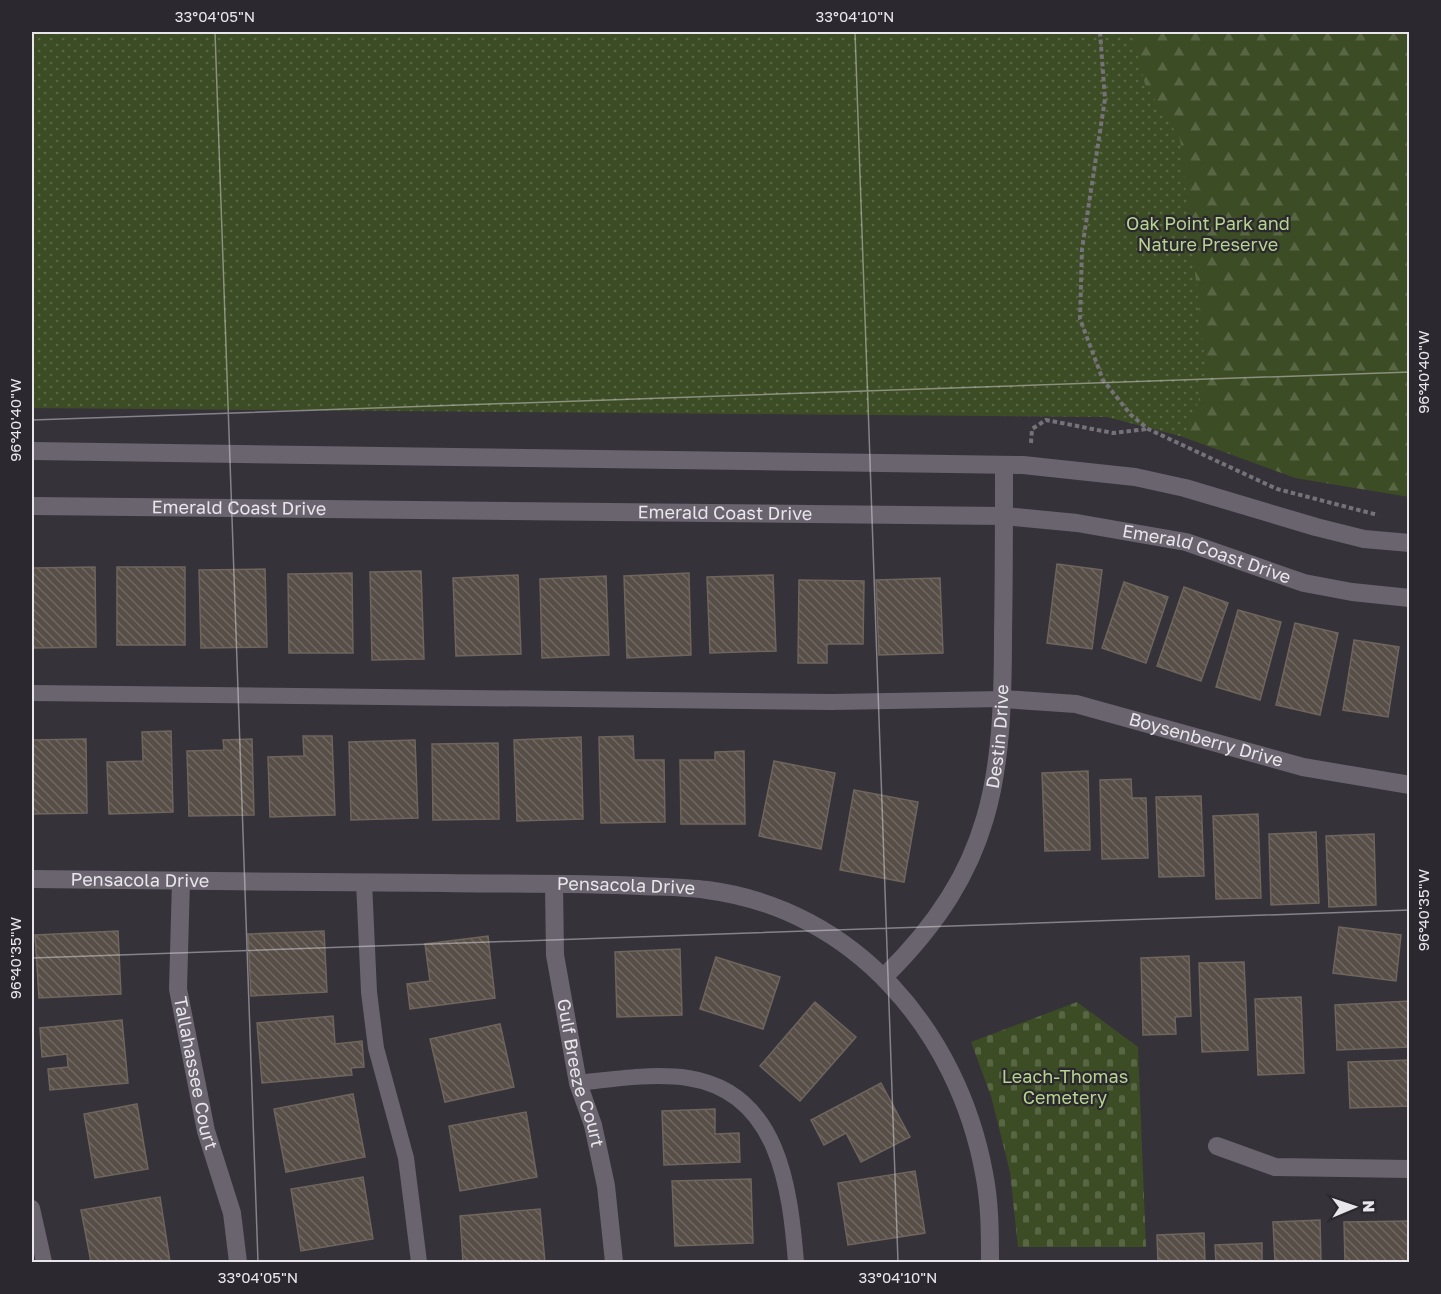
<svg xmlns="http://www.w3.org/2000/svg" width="1441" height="1294" font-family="'Golos Text',sans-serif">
<defs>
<pattern id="green-dots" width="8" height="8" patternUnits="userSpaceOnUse" patternTransform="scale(1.5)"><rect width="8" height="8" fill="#3c4c24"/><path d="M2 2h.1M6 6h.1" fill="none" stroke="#586644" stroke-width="1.8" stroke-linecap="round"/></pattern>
<pattern id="forest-firs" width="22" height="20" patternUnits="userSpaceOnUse" patternTransform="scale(1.5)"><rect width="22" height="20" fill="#3c4c24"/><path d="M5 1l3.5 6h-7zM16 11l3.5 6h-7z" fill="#586644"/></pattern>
<pattern id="cemetery-stones" width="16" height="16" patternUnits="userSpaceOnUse" patternTransform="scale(1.5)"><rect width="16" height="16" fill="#3c4c24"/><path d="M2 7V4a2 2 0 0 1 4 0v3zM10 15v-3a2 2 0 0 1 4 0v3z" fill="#586644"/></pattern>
<pattern id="building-back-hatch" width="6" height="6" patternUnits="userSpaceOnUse" patternTransform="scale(1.5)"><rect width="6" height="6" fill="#574f47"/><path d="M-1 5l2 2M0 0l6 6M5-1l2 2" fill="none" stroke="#6f6862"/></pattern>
</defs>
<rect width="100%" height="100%" fill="#36323a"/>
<path fill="url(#green-dots)" d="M32,32H1409V496L1107,417L32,408Z"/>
<path fill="url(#forest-firs)" d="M1132,32H1409V497L1295,478L1183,437L1195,413L1206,371L1180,139L1145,84Z"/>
<path fill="url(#cemetery-stones)" d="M1077,1002L1138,1047L1146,1247H1018L1010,1172L991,1096L971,1042Z"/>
<g fill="url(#building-back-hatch)" stroke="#6e655d" stroke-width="1.5">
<path d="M1057,564L1102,570L1092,649L1047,643Z"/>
<path d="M95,567L96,647L32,648V568Z"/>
<rect x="117" y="567" width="68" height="78"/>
<path d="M265,569L267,647L201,648L199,570Z"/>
<path d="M421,571L424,659L372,660L370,572Z"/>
<path d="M352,573L353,653H289L288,574Z"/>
<path d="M689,573L691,655L627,658L624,576Z"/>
<path d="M518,575L521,654L456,656L453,578Z"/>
<path d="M773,575L776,651L710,653L707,577Z"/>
<path d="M606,576L609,655L542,658L540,579Z"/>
<path d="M940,578L943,653L879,655L876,580Z"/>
<path d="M799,580L864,581L863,644H827V663H798Z"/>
<path d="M1124,582L1168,597L1146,663L1102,648Z"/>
<path d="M1184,587L1228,603L1201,681L1157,666Z"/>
<path d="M1238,610L1281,622L1260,700L1216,687Z"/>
<path d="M1295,623L1338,633L1320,715L1276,705Z"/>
<path d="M1354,640L1399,647L1388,717L1343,710Z"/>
<path d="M171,731L173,812L109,814L107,762L143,761L142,732Z"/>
<path d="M303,736H332L335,815L270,817L268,757L304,756Z"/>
<path d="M633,736L634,760H664L665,822L601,823L599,737Z"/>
<path d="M581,737L583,819L517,821L514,740Z"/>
<path d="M86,739L87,813L32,814V740Z"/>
<path d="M252,739L254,815L189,816L187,751L224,750L223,740Z"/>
<path d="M415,740L418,818L351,820L349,742Z"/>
<path d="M498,743L499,819L433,820L432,744Z"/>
<path d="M744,751L745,824H681L680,760H715V752Z"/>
<path d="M774,761L835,773L821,849L759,836Z"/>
<path d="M1088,771L1090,850L1045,851L1042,773Z"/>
<path d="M1131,779L1132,798H1146L1148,858L1102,859L1100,780Z"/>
<path d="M854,790L918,802L904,882L840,870Z"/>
<path d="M1201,796L1204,876L1159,877L1156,797Z"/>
<path d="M1258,814L1261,898L1216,899L1213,816Z"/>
<path d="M1316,832L1319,903L1271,905L1269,834Z"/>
<path d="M1374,834L1376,905L1329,907L1326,836Z"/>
<path d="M1339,927L1401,935L1396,981L1333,973Z"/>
<path d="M118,931L121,994L39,998L35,935Z"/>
<path d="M324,931L327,992L251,996L248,934Z"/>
<path d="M488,936L495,998L410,1009L407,984L430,981L425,944Z"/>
<path d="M680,949L682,1015L617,1017L615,952Z"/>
<path d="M1189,956L1191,1016L1175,1017L1176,1034L1143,1035L1141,958Z"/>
<path d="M716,957L780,977L763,1029L700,1009Z"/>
<path d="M1244,962L1248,1050L1202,1052L1199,963Z"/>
<path d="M1301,997L1304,1073L1258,1075L1255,999Z"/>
<path d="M1410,1001V1047L1337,1050L1335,1005Z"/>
<path d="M815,1002L856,1037L800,1101L760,1066Z"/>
<path d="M333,1016L335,1044L362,1041L364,1067L351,1068L352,1075L262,1083L257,1023Z"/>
<path d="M122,1020L128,1083L50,1090L48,1069L68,1067L67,1054L42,1057L40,1028Z"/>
<path d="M500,1024L514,1087L445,1102L430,1039Z"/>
<path d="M1410,1060V1106L1350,1108L1348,1062Z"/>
<path d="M881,1083L910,1137L861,1162L846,1133L824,1145L811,1120Z"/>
<path d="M353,1094L365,1157L286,1172L274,1109Z"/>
<path d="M137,1104L148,1169L95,1178L84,1114Z"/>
<path d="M715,1109V1134L739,1133L740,1162L664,1165L662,1111Z"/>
<path d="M526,1112L537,1177L460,1191L449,1126Z"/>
<path d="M915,1171L925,1233L848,1245L838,1183Z"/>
<path d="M363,1177L373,1239L301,1251L291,1189Z"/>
<path d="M751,1179L753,1243L675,1246L672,1181Z"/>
<path d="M160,1197L170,1262H91L81,1210Z"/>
<path d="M540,1209L545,1262H463L460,1216Z"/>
<path d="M1320,1220L1321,1262H1275L1273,1222Z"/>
<path d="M1410,1221V1262H1345L1344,1222Z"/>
<path d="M1204,1233L1205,1262H1158L1157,1235Z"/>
<path d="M1262,1243V1262H1216L1215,1245Z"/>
<path d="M759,1261L760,1262H682Z"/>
</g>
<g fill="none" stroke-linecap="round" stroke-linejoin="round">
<g stroke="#76727a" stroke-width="4" stroke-dasharray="4.5 3" stroke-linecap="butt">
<path d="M1100,32L1105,99L1082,249L1080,319L1103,380L1131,415L1148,429L1277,489L1378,515"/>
<path d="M1031,443L1032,429L1046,420L1113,433L1147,429"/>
</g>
<g stroke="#6a646e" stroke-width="16">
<path d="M32,693L832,702L1003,699"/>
<path d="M364,882L369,992L376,1048L406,1158L419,1262"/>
<path d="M578,1083C614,1079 653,1073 688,1078C779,1092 790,1188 796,1262"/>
<path d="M32,1208L44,1262"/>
</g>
<g stroke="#6a646e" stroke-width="18">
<path id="s1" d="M1003,699L1076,704L1303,767L1410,785"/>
<path id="s2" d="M32,879C169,881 307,882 444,883C510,884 576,883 641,886C663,887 686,887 707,890C855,909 958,1032 984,1173C990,1203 990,1233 990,1262"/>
<path id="s3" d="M181,881L178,989L206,1131L232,1213L238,1262"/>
<path id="s4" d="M554,884L555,955L578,1083L593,1125L606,1186L614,1262"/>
<path id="s5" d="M885,976C994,868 1003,779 1003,633C1004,577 1004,521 1004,465"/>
<path d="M1217,1146L1275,1167L1410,1169"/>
</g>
<g stroke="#6a646e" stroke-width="18">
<path d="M32,451L1023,465L1135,477L1185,488L1316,527L1364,539L1410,543"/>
<path id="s6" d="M32,506L1004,516L1077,523L1186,542L1304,583L1352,592L1410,598"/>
</g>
</g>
<path fill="none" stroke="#e8e5eb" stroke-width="1.5" stroke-opacity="0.45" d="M215,32L258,1262M855,32L898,1262M32,420L1410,372M32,958L1410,910"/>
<g text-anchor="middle" stroke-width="4.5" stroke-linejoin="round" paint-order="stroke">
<g font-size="18" fill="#b6d48c" stroke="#2c2830">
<text x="1208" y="230">Oak Point Park and<tspan x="1208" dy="21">Nature Preserve</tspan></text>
<text x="1065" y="1083">Leach-Thomas<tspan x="1065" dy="21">Cemetery</tspan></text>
</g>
<g font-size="18" fill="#e8e5eb" stroke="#2c2830">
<text dy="6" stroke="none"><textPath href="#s6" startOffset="207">Emerald Coast Drive</textPath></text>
<text dy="6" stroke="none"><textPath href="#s6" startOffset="693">Emerald Coast Drive</textPath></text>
<text dy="6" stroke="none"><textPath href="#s6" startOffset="1179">Emerald Coast Drive</textPath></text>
<text dy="6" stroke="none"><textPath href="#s5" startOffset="272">Destin Drive</textPath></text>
<text dy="6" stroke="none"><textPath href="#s1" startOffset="208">Boysenberry Drive</textPath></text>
<text dy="6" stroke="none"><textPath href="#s2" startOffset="108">Pensacola Drive</textPath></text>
<text dy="6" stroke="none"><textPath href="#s2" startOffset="594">Pensacola Drive</textPath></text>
<text dy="6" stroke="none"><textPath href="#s3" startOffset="194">Tallahassee Court</textPath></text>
<text dy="6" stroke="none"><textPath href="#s4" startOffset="192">Gulf Breeze Court</textPath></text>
</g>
</g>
<rect width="1441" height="1294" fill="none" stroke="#2c2830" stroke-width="66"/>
<g transform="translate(1354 1207) rotate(88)" stroke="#2c2830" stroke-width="4.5" paint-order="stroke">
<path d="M0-4.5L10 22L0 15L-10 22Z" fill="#e8e5eb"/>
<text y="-9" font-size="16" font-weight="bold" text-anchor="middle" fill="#e8e5eb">N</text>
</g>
<rect x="33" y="33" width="1375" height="1228" fill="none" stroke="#e8e5eb" stroke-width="2"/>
<g font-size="15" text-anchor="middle" fill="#e8e5eb">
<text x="215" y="22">33°04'05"N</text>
<text x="855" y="22">33°04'10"N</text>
<text transform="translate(1424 372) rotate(-90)" y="5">96°40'40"W</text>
<text transform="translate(16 420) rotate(-90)" y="5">96°40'40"W</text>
<text transform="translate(1424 910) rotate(-90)" y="5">96°40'35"W</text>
<text transform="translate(16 958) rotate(-90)" y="5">96°40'35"W</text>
<text x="258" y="1283">33°04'05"N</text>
<text x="898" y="1283">33°04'10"N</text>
</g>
</svg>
